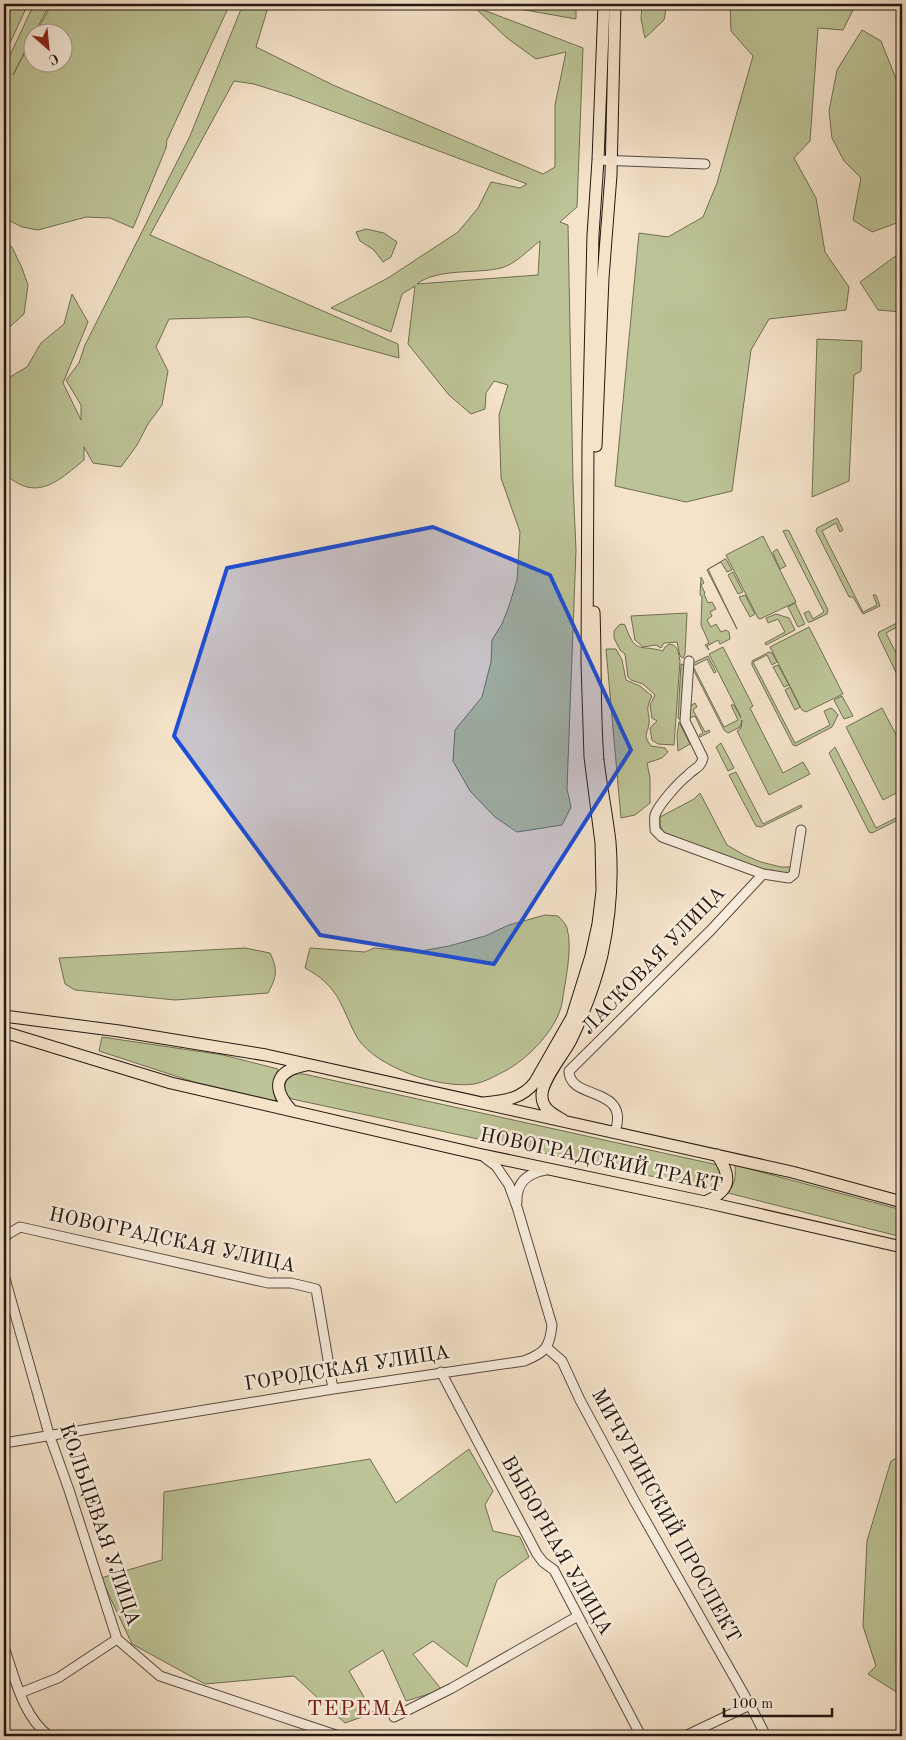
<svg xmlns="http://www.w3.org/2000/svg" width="906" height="1740" viewBox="0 0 906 1740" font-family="'Old Standard TT',serif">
	<rect width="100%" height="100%" fill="#f4e2c9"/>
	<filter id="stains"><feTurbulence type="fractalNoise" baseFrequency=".004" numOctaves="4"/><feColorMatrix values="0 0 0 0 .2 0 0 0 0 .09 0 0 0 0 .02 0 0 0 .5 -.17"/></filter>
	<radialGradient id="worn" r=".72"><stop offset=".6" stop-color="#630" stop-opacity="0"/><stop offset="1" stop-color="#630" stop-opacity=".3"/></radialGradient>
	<!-- green -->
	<path fill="#bcc396" stroke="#706e54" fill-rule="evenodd" d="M4,4H28L4,56Z
		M34,4H50L35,32H32V37L13,75L32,39V62H62V32H36L52,4H230L167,140L166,148L133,228L110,218L86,217L38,230L22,227L4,218V68Z
		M243,4H269L256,47L333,85L543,174L555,167V105L566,52L536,59L507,38L473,6L583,48L577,207L560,222L568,225L573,483L576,550L567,789L571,807L562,825L517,832L495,817L470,791L453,761L455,730L482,697L491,662L492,640L502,624L508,609L517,580L520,532L501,478L499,415L508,385L494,381L486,393L485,409L471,414L449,395L408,344L415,286L402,294L391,332L331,308L388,278L458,232L478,208L491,182L520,188L527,184L292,96L254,84L234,81L150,235L398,344L399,358L248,317L169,319L156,347L168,371L162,405L148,424L137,445L121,467L93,463L84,447V460C57,482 36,503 4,473V397L8,378L27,367L41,343L64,324L72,294L88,322L63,383L81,420V405L66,380L79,363L85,345L190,136ZM540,241L538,275L417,284C437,268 477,274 501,268C516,264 528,250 540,241Z
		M491,4H576V19Z
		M642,4H667L664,20L645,38L641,19Z
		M730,4H856L843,30L818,28L810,141L794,158L816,198L825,252L849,287L846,310L769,319L751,350L732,491L686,502L615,486L639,233L668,237L703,217L717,183L753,56L731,31Z
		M862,30L881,41L902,94V221L872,232L853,220L861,178L844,161L832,138L829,111L837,70Z
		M366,229L384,233L397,242L391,257L383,262L374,250L360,241L356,232Z
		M4,242L12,247L22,268L28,285L24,314L4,332Z
		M902,253V312L878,310L860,282L897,255Z
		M817,339L862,341L861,371L854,375L849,481L812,497Z
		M837,518L843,530L840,532L836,523L822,531L863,612L877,605L873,595H876L880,606L863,614L853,597H849L816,531L817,528Z
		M786,530L789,531L828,610L827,614L810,622H808L804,613L809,611L813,619L824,612L783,531Z
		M763,536L796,602L760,619L758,618L726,555Z
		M777,549L786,566L780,569L773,553V552Z
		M725,559H726L732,570L727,572L721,562L708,569L737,629L707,570Z
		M733,572L743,592L738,594L728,575Z
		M701,577L704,583L701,585L705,593L704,594L708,603L712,602L716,609L710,612L712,616L707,620L711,627L716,624L721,632L726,630L729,632L730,639L720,644L718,640L707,646L709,650L705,645L709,643L701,625L702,596L700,595Z
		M745,595L755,614L750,617L739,597Z
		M795,603L805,624L798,627L788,607Z
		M687,613L685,654L683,658L680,656L677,642L664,643L661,648L656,645L643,647L635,640L631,616Z
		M776,614L789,618L795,630L766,645L765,643L785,632L778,619L768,623L766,618Z
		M899,622L902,625V631L899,626L886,633L902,665V685L878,635L879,632Z
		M622,624L625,625C636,655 638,644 663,651L665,647L669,644C679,645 678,653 680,661L674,745L658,744L652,740L650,728L657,721L652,718L650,705L655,695L643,684L631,680L628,677L625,654L620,650L614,638V631L619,625Z
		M809,627L843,694L806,712L802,710L770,647Z
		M723,647L753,706L750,708L783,773L803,762L810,774L769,795L737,731L741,728L742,720L740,727L728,733L724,730L692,667L693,663L708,656L716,672L714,673L707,659L693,666L724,727L738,720L731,705H734L741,718L739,713L709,654Z
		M606,649H616L622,660L626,680L640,686L652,696C644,711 650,711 649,723C648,734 642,734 651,746L665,748L668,752L662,758L647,763L650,778V803L635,815L621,818Z
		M769,652L772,653L777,662L772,665L767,655L753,662L795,743L830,725L824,711L831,708L834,710L838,715L832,727L796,746L793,745L752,665V661Z
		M681,664L685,665L682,721L678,718Z
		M778,665L789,685L784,687L773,667Z
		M790,687L800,707L795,710L785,690Z
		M842,696L853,716L844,719L834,700Z
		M695,703L697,707L693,710L705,732L709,730L710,732L700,737L699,735L703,733L695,716L689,718L690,706Z
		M882,708L902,746V790L883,800L846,727Z
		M679,722L690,744L678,751L677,736Z
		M721,743L734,768L728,771L716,747Z
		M835,747L876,828L902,815V818L872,833L869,832L829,753Z
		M736,772L763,824L801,805L802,807L761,827L756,826L729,775Z
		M700,793L727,845L744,855L761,862L781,867H792L790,873L781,874L763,869L663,833L660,825V817L694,799Z
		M545,915L558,916C561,919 566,924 567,928C573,948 565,982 562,1003C557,1029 528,1059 505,1071C495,1076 485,1082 474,1084C440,1089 378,1068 358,1039C349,1024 343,1004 334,992C326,981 316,974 305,968L310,948L365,952L374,948L416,952L449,946L485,936L509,925Z
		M245,948L270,953C278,970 277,976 268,993L175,1000L75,990L65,984L59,958Z
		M102,1037L223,1055L278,1069C273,1082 272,1088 276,1101L194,1082L99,1051Z
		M295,1074H304L718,1165L724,1180L718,1187L711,1189L292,1099C284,1095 283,1088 287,1080Z
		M735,1165L902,1210V1237L728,1193C735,1183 736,1177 735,1165Z
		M469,1449L493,1491L485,1505L493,1531L520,1537L529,1557L497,1580L467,1667L433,1641L413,1654L442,1690L406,1701L383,1650L349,1671L373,1713L345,1723L294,1676L205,1684L132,1644L101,1578L162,1560L164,1492L370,1459L396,1503Z
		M902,1455V1712L901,1695L868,1674L876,1666L863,1626L867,1541L891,1461Z"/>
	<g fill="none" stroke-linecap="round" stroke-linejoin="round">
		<defs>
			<path id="minor" d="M598,160L705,164
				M689,661L685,721L703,758C700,769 694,768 688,775C679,782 659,804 655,815C654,819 655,826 655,830L662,837L763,874L789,878L794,874L801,830
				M615,1132C631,1085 569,1101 569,1071L711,930L763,874
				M517,1202C516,1182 528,1173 546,1170
				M4,1239L8,1234L20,1227L268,1283H291L316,1289L333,1389
				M4,1275L49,1434L69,1490L117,1639L160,1676L339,1736
				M547,1348L562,1361L580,1400L635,1502L750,1705L766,1736
				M441,1372L537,1554L543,1562L554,1570L641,1736
				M4,1443L333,1389L524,1361C545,1353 550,1347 552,1325L517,1207L509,1185L496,1166L484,1157
				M4,1647C15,1678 22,1715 49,1736
				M20,1693L58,1678L117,1639
				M394,1717L452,1688L578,1616
				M685,1736L750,1705"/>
			<path id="major" d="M596,446L603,278L611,175L615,4
				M4,1016L119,1031L266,1055L792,1172L902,1202
				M4,1032L171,1083L478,1154L705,1202L902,1247
				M484,1103C504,1101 522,1099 535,1082L572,1017L591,956L598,924L602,891L601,843L590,757L587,663L588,443L593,235L598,160L604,4
				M292,1111C271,1088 274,1071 306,1065
				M563,1120C553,1114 542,1109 542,1096C541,1081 564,1054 571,1040C584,1013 595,984 602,955C610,918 613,880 610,842C607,815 601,787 598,760C594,711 596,661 594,612
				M705,1202C730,1191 733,1178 717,1155"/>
		</defs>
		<!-- minor casing -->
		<use href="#minor" stroke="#584a3f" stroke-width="11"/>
		<!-- major casing -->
		<use href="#major" stroke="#241811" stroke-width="13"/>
		<!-- minor -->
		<use href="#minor" stroke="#f8ecdc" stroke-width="9"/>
		<!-- major -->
		<use href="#major" stroke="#f4e2c9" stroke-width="11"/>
	</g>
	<!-- marked area -->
	<path fill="#1d4ed8" fill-opacity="0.2" stroke="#1d4ed8" stroke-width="4" stroke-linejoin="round" d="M433,527L550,575L631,750L494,964L320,935L174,736L227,568Z"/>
	<g text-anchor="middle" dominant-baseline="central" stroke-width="5" stroke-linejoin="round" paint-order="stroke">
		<!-- street labels -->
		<g font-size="20" fill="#241811" stroke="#f8ecdc">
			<text transform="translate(654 961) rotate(-46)">ЛАСКОВАЯ УЛИЦА</text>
			<text transform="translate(601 1161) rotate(12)">НОВОГРАДСКИЙ ТРАКТ</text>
			<text transform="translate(172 1241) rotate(12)">НОВОГРАДСКАЯ УЛИЦА</text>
			<text transform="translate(347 1369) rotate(-9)">ГОРОДСКАЯ УЛИЦА</text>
			<text transform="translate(665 1516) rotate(61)">МИЧУРИНСКИЙ ПРОСПЕКТ</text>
			<text transform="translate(99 1525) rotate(71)">КОЛЬЦЕВАЯ УЛИЦА</text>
			<text transform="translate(556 1546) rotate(60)">ВЫБОРНАЯ УЛИЦА</text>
		</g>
		<!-- quarter labels -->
		<g font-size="22" letter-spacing="1" fill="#7a1f14" stroke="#f8ecdc">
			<text x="358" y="1709">ТЕРЕМА</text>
		</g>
	</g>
	<!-- margin -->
	<rect width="906" height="1740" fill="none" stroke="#f4e2c9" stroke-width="20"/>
	<rect x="5" y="5" width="896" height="1730" fill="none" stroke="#241811" stroke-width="2.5"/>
	<rect x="10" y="10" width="886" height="1720" fill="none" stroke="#241811"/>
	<!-- north arrow -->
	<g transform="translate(48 48) rotate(153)"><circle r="24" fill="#f8ecdc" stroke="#a3978b"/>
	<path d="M0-4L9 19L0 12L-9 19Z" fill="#8f2418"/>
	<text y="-8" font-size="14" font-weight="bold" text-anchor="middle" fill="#241811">С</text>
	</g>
	<!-- scale -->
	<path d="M724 1708v8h108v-8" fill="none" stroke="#241811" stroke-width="2.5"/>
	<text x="731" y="1708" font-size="15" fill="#241811" stroke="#f8ecdc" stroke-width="4" paint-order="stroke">100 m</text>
	<rect width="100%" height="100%" filter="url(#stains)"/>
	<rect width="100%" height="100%" fill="url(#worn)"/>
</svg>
